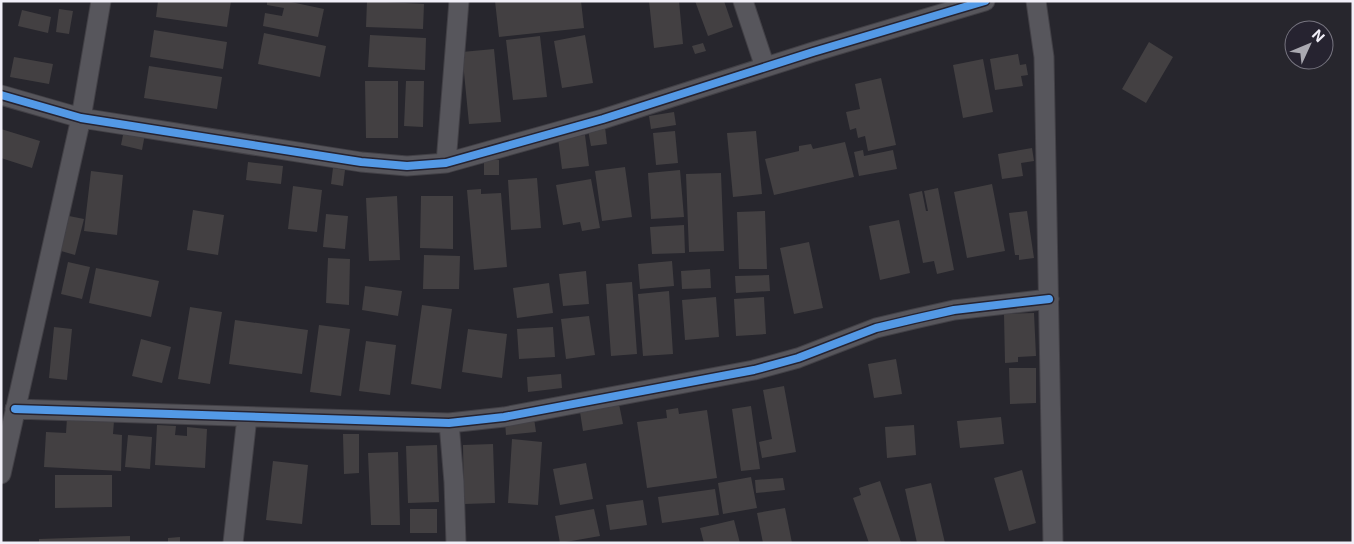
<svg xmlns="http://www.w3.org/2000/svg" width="1354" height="544" viewBox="0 0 1354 544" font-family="Inter,sans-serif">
	<rect width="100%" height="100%" fill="#27262d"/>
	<!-- building -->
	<path fill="#434042" d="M158,1H231L227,27L156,17Z
		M267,1H286L324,9L318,37L263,26L265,13L282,16L284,8L267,5Z
		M367,1L424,4L423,29L366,27Z
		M495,1H581L584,28L499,37Z
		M649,1H679L683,44L654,48Z
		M695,1H724L733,27L708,36Z
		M59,9L73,11L69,34L56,32Z
		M22,10L51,17L48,33L18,26Z
		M154,30L227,42L223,69L150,57Z
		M264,33L326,46L320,77L258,64Z
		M370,35L426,38L425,70L368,67Z
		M585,35L593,83L562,88L554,41Z
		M540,36L547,97L513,100L506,40Z
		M1149,42L1173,57L1146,103L1122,89Z
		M703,43L706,51L695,54L692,46Z
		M494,49L501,122L469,124L462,52Z
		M1018,54L1020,65L1026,64L1028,75L1021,76L1023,86L995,90L990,59Z
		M14,57L53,64L49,84L10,77Z
		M983,59L993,112L963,118L953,65Z
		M149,66L222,77L217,109L144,98Z
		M881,78L896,145L868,151L865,136L858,138L856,128L850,130L846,112L860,109L855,84Z
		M365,81H398V138H366Z
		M406,81H424L423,127L404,126Z
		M674,112L676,125L651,129L649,116Z
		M605,127L607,144L591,146L588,130Z
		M1,129L40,141L32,168L1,158Z
		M124,130L145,134L142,150L121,145Z
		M675,131L678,163L656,165L653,133Z
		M756,131L762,194L733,197L727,133Z
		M585,135L589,166L562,169L558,138Z
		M845,142L854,177L774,195L765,159L799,151V146L811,144L813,149Z
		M1032,148L1034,161L1021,163L1023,176L1002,179L998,154Z
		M863,150L864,156L893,150L897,169L859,176L854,152Z
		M484,159L499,160V175H484Z
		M248,162L283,166L281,184L246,180Z
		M625,167L632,217L602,221L595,171Z
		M333,168L345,170L343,186L331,184Z
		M680,170L684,217L651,219L648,173Z
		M91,171L123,175L117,235L84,231Z
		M721,173L724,251L689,252L686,174Z
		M537,178L541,228L511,230L508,180Z
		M591,179L600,228L582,231L580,222L563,225L556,185Z
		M992,184L1005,251L967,258L954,192Z
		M293,186L322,190L317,232L288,229Z
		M938,188L954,270L937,274L934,261L923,263L909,194L922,191L926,211H928L924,191Z
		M481,189V194L501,193L507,267L474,270L467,190Z
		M397,196L400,260L369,261L366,198Z
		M421,196H453V249L420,248Z
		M193,210L224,215L218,255L187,250Z
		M765,211L767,269H739L737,212Z
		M1027,211L1034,258L1019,260V255H1015L1009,213Z
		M326,214L348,216L345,249L323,247Z
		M69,216L84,219L75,255L61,251Z
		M899,220L910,273L880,280L869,226Z
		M684,225L685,253L652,254L650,227Z
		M809,242L823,308L794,314L780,248Z
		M424,255L460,256L459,289H423Z
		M328,258L350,259L349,305L326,303Z
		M672,261L674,286L640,289L638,264Z
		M68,262L90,267L82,299L61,294Z
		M96,268L159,281L151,317L89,303Z
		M710,269L711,288L682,289L681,271Z
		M586,271L589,304L563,306L559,274Z
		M769,275L770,291L736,293L735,276Z
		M632,282L637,354L611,356L606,284Z
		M549,283L553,313L517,318L513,288Z
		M365,286L402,291L398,316L362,310Z
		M669,291L673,354L643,356L638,294Z
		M716,297L719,337L685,340L682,300Z
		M764,297L766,334L736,336L734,299Z
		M422,305L452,309L441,389L411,384Z
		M190,307L222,312L210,384L178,379Z
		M1034,313L1036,356L1018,357V362L1005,363L1004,314Z
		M589,316L595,355L566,359L561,319Z
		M235,320L308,330L302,374L229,364Z
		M319,325L350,329L341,396L310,392Z
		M54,327L72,329L67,380L49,378Z
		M553,327L555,357L519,359L517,329Z
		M468,329L507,334L502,378L462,372Z
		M141,339L171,347L162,383L132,376Z
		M366,341L396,345L390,395L359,391Z
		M896,359L902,394L874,398L868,364Z
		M1009,368H1036V403L1010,404Z
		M561,374L562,388L528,392L527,377Z
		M784,386L796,452L762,458L759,442L772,439L763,390Z
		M619,404L623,424L583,431L580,412Z
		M751,406L760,469L741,471L732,409Z
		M678,408L679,414L707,410L717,478L647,488L637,422L667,418L666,410Z
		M1001,417L1004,444L960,448L957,421Z
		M67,418L114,421L113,434L122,435L121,471L44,467L46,432L66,433Z
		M534,418L536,432L506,435L505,422Z
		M157,425L176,426L175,435L187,436V427L207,429L205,468L155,465Z
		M914,425L916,455L887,458L885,427Z
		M343,434H359V473L344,474Z
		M128,435L152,437L150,469L125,467Z
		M512,439L542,442L538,505L508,503Z
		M493,444L495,503L464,504L463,445Z
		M437,445L439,502L408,503L406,446Z
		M398,452L400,525H371L368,453Z
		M273,461L308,465L302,524L266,520Z
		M586,463L593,499L560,505L553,469Z
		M1022,470L1036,523L1009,531L994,478Z
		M55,475H112V507L55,508Z
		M751,477L757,508L723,514L718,483Z
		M783,478L785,490L756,493L755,480Z
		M880,481L901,542L900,543H869L853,498L861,495L859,488Z
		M931,483L945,543H917L905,489Z
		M715,489L719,515L662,523L658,497Z
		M643,500L647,525L610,530L606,505Z
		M785,508L792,543H763L757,513Z
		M410,509H437V533H410Z
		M594,509L600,536L560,543L555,516Z
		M734,520L740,543H704L700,528Z
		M130,536V543H39V539Z
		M180,537V543H168V538Z"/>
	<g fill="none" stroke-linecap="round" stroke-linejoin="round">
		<defs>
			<path id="minor" d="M743,1L765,67
				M1036,1L1044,57L1053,543
				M1,95L81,118L361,162L407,166L446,163L603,119L813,52L985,1
				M446,163L459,1
				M15,409L449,423L504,417L754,370L798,358L876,328L914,319L954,310L1049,299
				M449,423L454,482L456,543
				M1,474L81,118L101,1
				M233,543L247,417"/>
		</defs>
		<!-- minor casing -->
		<use href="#minor" stroke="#424046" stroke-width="21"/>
		<!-- minor -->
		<use href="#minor" stroke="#57565c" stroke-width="19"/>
		<defs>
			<path id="cycleway" d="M1,95L81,118L361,162L407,166L446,163L603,119L813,52L985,1
				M15,409L449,423L504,417L754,370L798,358L876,328L914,319L954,310L1049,299"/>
		</defs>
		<!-- cycleway casing -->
		<use href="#cycleway" stroke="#262330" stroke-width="11"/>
		<!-- cycleway -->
		<use href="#cycleway" stroke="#5399e6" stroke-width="8"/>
	</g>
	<!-- border -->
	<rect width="1354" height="544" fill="none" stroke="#f1eff8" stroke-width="5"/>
	<!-- north arrow -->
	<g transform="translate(1309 45) rotate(46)"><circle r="24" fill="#262330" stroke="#777580"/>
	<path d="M0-4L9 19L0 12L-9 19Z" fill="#aaa9b1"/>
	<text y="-8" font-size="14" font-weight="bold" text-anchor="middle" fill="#f1eff8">N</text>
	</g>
</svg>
